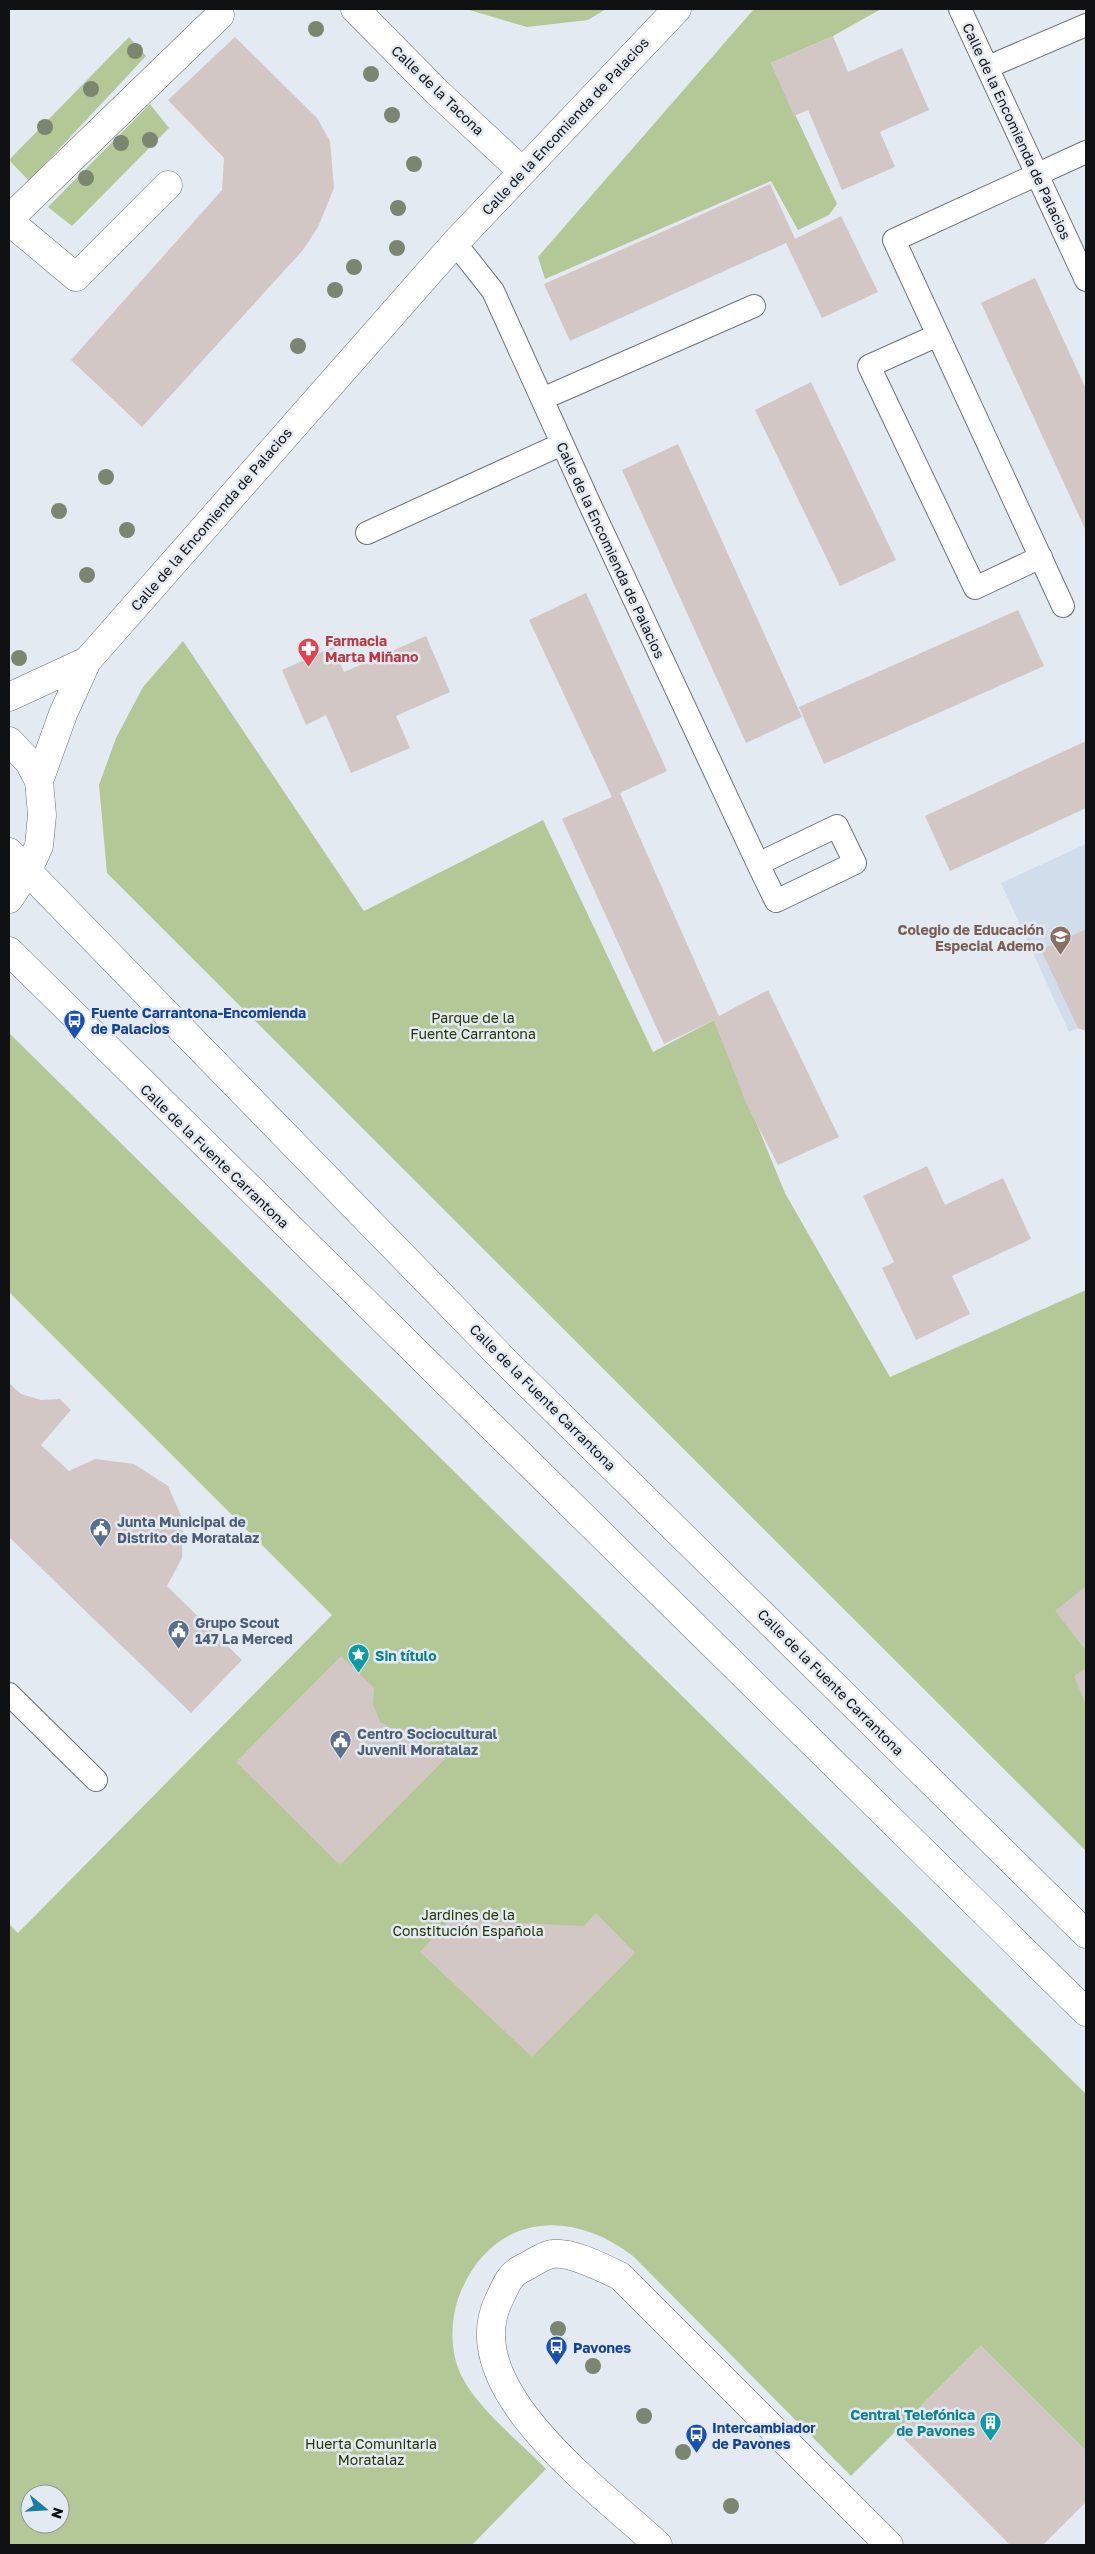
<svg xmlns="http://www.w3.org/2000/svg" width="1095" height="2554" viewBox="0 0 1095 2554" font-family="'Golos Text',sans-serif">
	<rect width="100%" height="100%" fill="#e4eaf2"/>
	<!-- built -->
	<path fill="#d2ddeb" d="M1086,844V1031L1078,1028L1069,1032L1001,883Z"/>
	<!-- green -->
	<path fill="#b4c797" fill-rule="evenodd" d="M466,9H606L588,20L527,27Z
		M754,9H881L833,36L771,63L837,204L829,215L798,230L771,181L545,279L538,257Z
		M129,37L146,56L29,181L9,160Z
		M150,104L169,128L72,226L48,207Z
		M183,641L364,911L543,820L653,1052L714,1020L785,1193L890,1377L1086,1290V1851L107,873L99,785L116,738L143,687Z
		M9,1033L1086,2094V2451L981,2346L851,2476L633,2256C567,2205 488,2216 458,2299C450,2322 450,2354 462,2377C479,2410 520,2442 546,2469L472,2545H9V1924L18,1933L332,1615L9,1292ZM30,2494H60V2524H30Z"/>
	<!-- building -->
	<path fill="#d2c7c4" d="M833,36L848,72L902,48L929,110L880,132L895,167L842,190L808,110L794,116L771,63Z
		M235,37L317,118L330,141L334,188L318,227L303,250L142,427L71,360L222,190L224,158L168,100Z
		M770,184L795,239L841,216L878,292L822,318L786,243L570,341L544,284Z
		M1035,278L1086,389V531L981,303Z
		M811,382L896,560L840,586L755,410Z
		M678,444L802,717L746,743L622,470Z
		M586,593L667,771L620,793L719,1016L768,990L839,1137L778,1165L746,1103L714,1020L664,1044L562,819L612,797L529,620Z
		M1018,610L1044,666L824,764L799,707Z
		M426,636L450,692L396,716L410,748L351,773L326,715L306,725L282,670L333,647L344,672Z
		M1086,741V808L950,871L925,816Z
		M1086,929V1031L1078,1028L1041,950Z
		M927,1166L945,1205L1003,1178L1031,1239L952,1276L970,1314L916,1340L882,1268L894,1262L863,1196Z
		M9,1383L21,1394L41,1400L60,1399L71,1410L41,1445L69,1471L95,1459L134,1464L168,1486L183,1520L182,1558L167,1586L242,1660L191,1713L9,1537Z
		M1086,1586V1647L1084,1648L1055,1611Z
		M341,1656L374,1688L373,1704L380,1722L398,1732L413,1727L445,1759L340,1865L236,1762Z
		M1086,1668V1705L1074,1676Z
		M460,1909L477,1921L584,1926L596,1913L635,1953L532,2057L420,1952Z
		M981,2346L1086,2451V2502L1043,2545H1010L896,2431Z"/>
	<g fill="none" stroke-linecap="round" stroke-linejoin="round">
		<defs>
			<path id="service" d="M960,9L1086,280
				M988,67L1086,25
				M455,243L493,291L591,507L758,864L776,901L855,863L837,826L758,864
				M938,335L869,366L975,588L1041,557
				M542,399L754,306
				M367,533L562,444
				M1063,606L894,240L1086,152
				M9,1694L96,1780"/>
			<path id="minor" d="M355,9L437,92L522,171
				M9,219L220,15
				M9,221L76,277L168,185
				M658,2545C603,2493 457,2390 498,2302C505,2288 508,2276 521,2269C530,2265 542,2256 552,2254C571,2251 603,2268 620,2276L889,2545"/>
			<path id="tertiary" d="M9,697L87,661
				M9,741L29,762L39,781
				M9,899L28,870L39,846L42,815L39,781L63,714L87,661L455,243L677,9"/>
			<path id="primary" d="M9,852L503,1359L1086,1934
				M9,951L1086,2012"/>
		</defs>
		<!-- service casing -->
		<use href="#service" stroke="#6e737a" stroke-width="24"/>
		<!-- minor casing -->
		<use href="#minor" stroke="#6e737a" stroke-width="29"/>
		<!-- tertiary casing -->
		<use href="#tertiary" stroke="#6e737a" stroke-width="29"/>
		<!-- primary casing -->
		<use href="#primary" stroke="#6e737a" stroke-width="29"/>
		<!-- service -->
		<use href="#service" stroke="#fff" stroke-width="22"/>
		<!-- minor -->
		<use href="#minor" stroke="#fff" stroke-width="28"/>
		<!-- tertiary -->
		<use href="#tertiary" stroke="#fff" stroke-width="28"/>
		<!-- primary -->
		<use href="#primary" stroke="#fff" stroke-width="28"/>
	</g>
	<!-- trees -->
	<g fill="#7c856f">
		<circle cx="316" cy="29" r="8"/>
		<circle cx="135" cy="51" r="8"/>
		<circle cx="371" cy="74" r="8"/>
		<circle cx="91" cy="89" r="8"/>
		<circle cx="392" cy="115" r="8"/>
		<circle cx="45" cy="127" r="8"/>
		<circle cx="150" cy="140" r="8"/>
		<circle cx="121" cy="143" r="8"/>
		<circle cx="414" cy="164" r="8"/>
		<circle cx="86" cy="178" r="8"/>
		<circle cx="398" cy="208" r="8"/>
		<circle cx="397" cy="248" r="8"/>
		<circle cx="354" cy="267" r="8"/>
		<circle cx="335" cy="290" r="8"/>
		<circle cx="298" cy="346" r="8"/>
		<circle cx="106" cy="477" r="8"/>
		<circle cx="59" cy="511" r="8"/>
		<circle cx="127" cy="530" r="8"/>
		<circle cx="87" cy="575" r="8"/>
		<circle cx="19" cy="658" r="8"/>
		<circle cx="558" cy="2329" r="8"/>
		<circle cx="593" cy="2366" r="8"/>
		<circle cx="644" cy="2416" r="8"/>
		<circle cx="683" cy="2452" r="8"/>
		<circle cx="731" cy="2506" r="8"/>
	</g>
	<!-- icons -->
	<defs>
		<symbol id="pharmacy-pin" viewBox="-11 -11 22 30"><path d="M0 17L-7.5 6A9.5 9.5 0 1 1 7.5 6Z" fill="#e0444e" stroke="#e4eaf2"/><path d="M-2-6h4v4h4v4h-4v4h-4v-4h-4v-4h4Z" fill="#fff"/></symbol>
		<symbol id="school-pin" viewBox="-11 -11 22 30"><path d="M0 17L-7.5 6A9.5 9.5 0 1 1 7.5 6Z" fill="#8d6e63" stroke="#e4eaf2"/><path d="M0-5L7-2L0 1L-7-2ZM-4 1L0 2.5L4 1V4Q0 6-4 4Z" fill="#fff"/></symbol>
		<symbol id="bus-pin" viewBox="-11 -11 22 30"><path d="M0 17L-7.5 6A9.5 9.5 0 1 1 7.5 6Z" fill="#1a4fb4" stroke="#e4eaf2"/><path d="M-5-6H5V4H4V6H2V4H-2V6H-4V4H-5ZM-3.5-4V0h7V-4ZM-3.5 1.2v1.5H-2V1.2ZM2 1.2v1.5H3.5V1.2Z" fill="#fff"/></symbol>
		<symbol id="civic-pin" viewBox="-11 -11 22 30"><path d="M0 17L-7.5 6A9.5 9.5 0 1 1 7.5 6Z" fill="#5c6f8a" stroke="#e4eaf2"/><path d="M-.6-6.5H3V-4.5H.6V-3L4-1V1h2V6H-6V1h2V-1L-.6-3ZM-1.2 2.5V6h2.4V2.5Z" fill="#fff"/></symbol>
		<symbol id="sight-pin" viewBox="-11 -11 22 30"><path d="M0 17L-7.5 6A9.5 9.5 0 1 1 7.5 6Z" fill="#0f9aa8" stroke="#e4eaf2"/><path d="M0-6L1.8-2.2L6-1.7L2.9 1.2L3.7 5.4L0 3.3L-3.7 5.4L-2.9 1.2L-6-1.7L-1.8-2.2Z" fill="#fff"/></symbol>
		<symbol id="building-pin" viewBox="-11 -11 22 30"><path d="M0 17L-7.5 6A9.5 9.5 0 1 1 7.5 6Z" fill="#0f9aa8" stroke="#e4eaf2"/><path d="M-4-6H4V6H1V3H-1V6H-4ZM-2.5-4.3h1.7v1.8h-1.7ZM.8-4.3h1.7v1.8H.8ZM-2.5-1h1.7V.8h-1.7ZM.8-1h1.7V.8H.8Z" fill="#fff"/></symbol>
	</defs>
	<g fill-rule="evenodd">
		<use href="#pharmacy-pin" x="296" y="636" width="25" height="34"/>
		<use href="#school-pin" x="1048" y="924" width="25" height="34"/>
		<use href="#bus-pin" x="62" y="1008" width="25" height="34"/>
		<use href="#civic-pin" x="88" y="1516" width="25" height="34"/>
		<use href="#civic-pin" x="166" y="1618" width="25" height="34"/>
		<use href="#sight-pin" x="346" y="1642" width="25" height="34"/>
		<use href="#civic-pin" x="328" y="1728" width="25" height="34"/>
		<use href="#bus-pin" x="544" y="2334" width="25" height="34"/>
		<use href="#building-pin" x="978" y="2410" width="25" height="34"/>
		<use href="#bus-pin" x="684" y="2422" width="25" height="34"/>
	</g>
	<g text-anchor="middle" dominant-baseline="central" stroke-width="5" stroke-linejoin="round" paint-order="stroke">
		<!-- street labels -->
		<g font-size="14" fill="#0f1113" stroke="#e4eaf2">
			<text transform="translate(438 90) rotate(44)">Calle de la Tacona</text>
			<text transform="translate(565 126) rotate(-47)">Calle de la Encomienda de Palacios</text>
			<text transform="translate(1017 131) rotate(65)">Calle de la Encomienda de Palacios</text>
			<text transform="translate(211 519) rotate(-49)">Calle de la Encomienda de Palacios</text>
			<text transform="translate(611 550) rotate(65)">Calle de la Encomienda de Palacios</text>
			<text transform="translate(215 1156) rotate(44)">Calle de la Fuente Carrantona</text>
			<text transform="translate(543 1397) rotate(45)">Calle de la Fuente Carrantona</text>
			<text transform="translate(831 1682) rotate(45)">Calle de la Fuente Carrantona</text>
		</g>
		<!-- health labels -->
		<g font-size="14" font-weight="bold" fill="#be3a42" stroke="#e4eaf2" text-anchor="start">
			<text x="325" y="640">Farmacia<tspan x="325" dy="16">Marta Miñano</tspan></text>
		</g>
		<!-- education labels -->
		<g font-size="14" font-weight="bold" fill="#785e54" stroke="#e4eaf2" text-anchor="end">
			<text x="1044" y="929">Colegio de Educación<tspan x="1044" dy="16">Especial Ademo</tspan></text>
		</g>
		<!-- transit labels -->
		<g font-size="14" font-weight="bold" fill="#164399" stroke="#e4eaf2" text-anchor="start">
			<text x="91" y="1012">Fuente Carrantona-Encomienda<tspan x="91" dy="16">de Palacios</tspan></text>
			<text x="573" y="2347">Pavones</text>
			<text x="712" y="2427">Intercambiador<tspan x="712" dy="16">de Pavones</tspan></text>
		</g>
		<!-- park labels -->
		<g font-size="14" fill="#263303" stroke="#e4eaf2">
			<text x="473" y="1017">Parque de la<tspan x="473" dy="16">Fuente Carrantona</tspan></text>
			<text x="468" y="1914">Jardines de la<tspan x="468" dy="16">Constitución Española</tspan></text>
			<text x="371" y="2443">Huerta Comunitaria<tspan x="371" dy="16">Moratalaz</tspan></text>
		</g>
		<!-- service labels -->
		<g font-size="14" font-weight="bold" fill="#4e5e75" stroke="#e4eaf2" text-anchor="start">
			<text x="117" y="1521">Junta Municipal de<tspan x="117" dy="16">Distrito de Moratalaz</tspan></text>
			<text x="195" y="1622">Grupo Scout<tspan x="195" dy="16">147 La Merced</tspan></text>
			<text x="357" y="1733">Centro Sociocultural<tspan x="357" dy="16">Juvenil Moratalaz</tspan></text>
		</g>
		<!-- culture labels -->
		<g font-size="14" font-weight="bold" fill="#0d838f" stroke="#e4eaf2" text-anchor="start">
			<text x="375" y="1655">Sin título</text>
			<text x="975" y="2414" text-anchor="end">Central Telefónica<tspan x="975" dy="16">de Pavones</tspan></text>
		</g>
	</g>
	<!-- border -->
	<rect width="1095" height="2554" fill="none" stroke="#0f1113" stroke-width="20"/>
	<!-- north arrow -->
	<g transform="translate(45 2509) rotate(108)"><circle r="24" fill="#e4eaf2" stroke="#8f9399"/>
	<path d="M0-4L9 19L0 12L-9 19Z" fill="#177ea8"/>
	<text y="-8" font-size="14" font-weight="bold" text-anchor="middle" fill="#0f1113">N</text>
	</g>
</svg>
